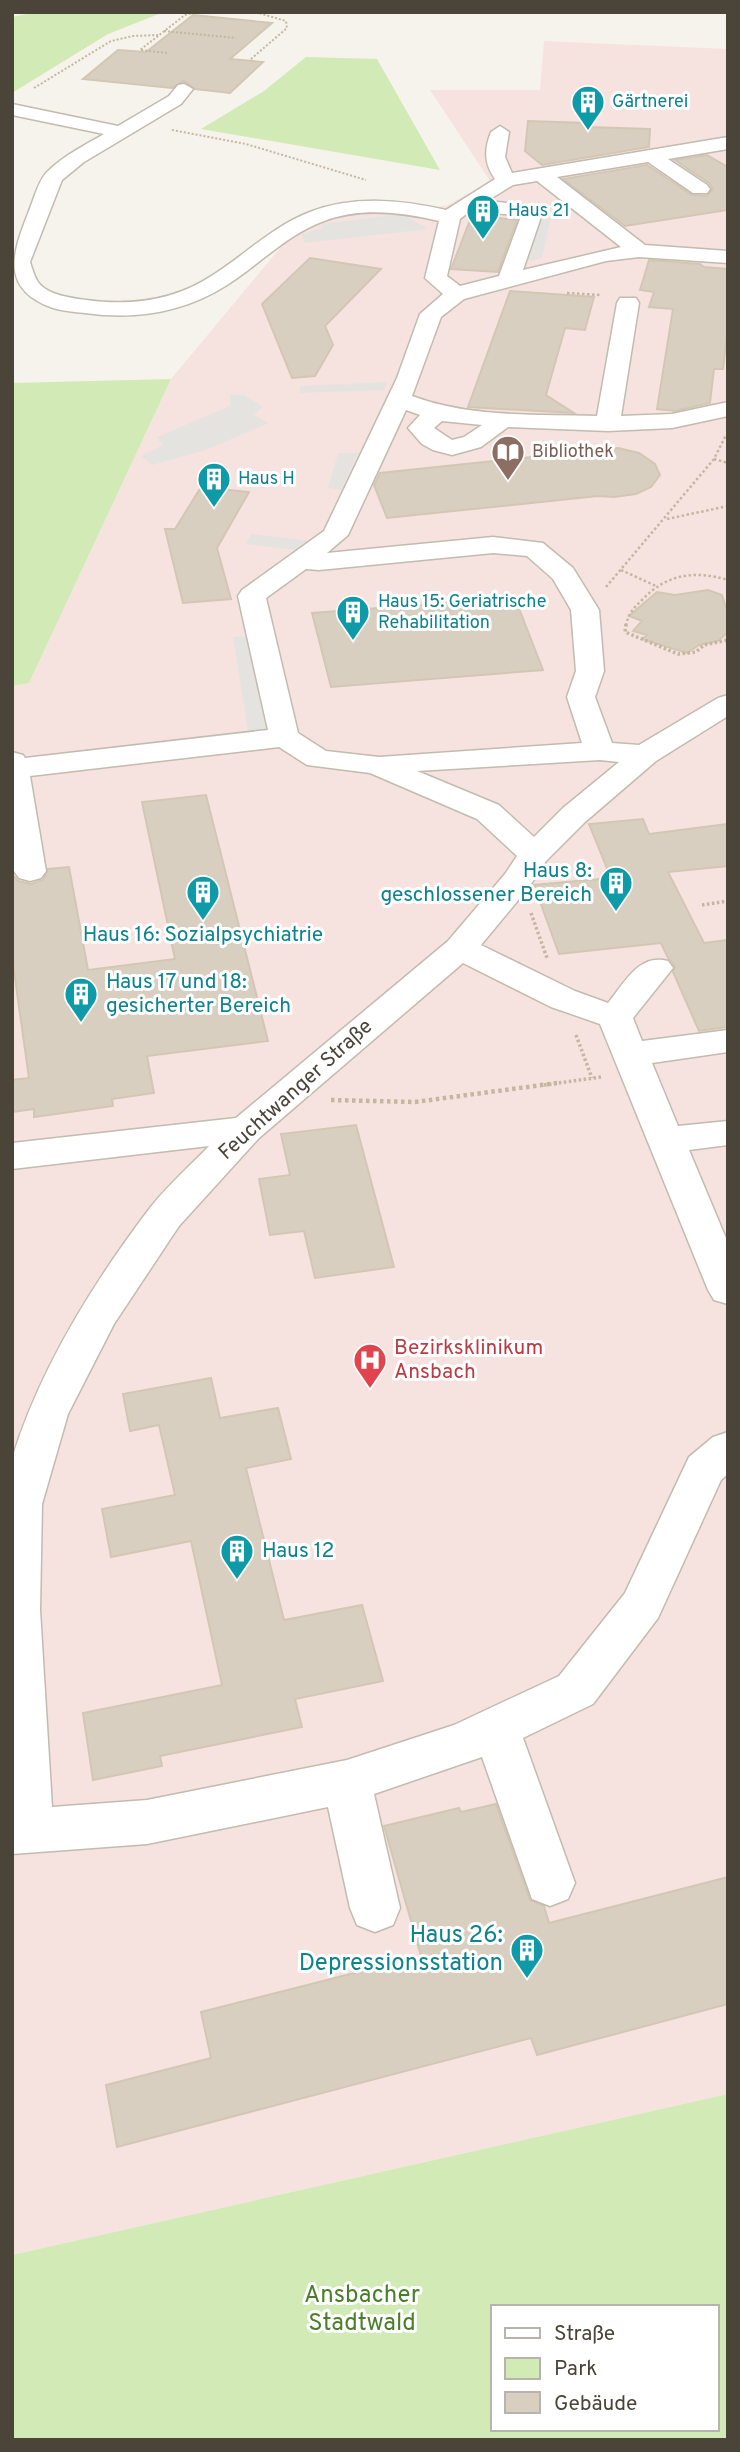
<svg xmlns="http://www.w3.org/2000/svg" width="740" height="2452" viewBox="0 0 740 2452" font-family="Overpass,sans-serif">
	<rect width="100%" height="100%" fill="#f6f3ec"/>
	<!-- medical -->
	<path fill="#f6e3e0" d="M544,41L728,49V2094L12,2255V686L29,683L171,379L290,236L311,225L349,215L387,211L407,213L448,205L490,181L430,90H540Z"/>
	<!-- green -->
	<path fill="#d2eab5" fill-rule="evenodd" d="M36,12H164L108,34L12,93V17Z
		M306,57L377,59L440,170L201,129L264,91Z
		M171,379L29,683L12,686V383Z
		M728,2094V2440H12V2255ZM493,2307H717V2429H493Z"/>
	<!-- parking -->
	<path fill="#e5e3e0" d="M402,214L428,229L304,243L302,234L322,228L321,224Z
		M551,218L542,258L525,262L535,220Z
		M387,382L384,390L299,393L301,386Z
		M230,395H244L263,407L254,415L269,423L206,450L152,465L141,456L163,445L157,437L230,406Z
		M338,453H358L341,490L328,488Z
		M251,534L309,541L303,551L245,544Z
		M255,636L272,730L248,732L233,637Z"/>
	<!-- building -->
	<path fill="#d8cfc1" stroke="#d3c7b4" stroke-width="2" d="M193,15L272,23L230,59L263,62L230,93L195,89L184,81L172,88L83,79L118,50L146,52Z
		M528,121L588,123V127L650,129L649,147L542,165L525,151Z
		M707,155L728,167V210L625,226L563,179L647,165L692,195L707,196L713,189L709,183L675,160Z
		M472,215L517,220L498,272L451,269Z
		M310,258L381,269L325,326L333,345L315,376L292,378L262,304Z
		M649,260L700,264L704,267L728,269V325L723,369H714L710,403L675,411L657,409L673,309L649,307L654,292L640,290Z
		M510,291L594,297L585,330L565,328L546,395L574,413L468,407Z
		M618,448L639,453L655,464L660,475L651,487L636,494L614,497L598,496L387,518L374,485L380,473Z
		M201,487L249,492L217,548L231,599L183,603L165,529H175Z
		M708,590L722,595L728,614V632L718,641L699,645L687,653L642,639L647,635L633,631L642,621L629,616L657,592L675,595Z
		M515,598L543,670L331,687L312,613Z
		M206,795L268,1041L147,1056L154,1093L112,1099L113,1106L34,1117V1109L12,1112V1080L29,1078L12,957V874L18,881L31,884L43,880L48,869L69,867L88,970L175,959L142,802Z
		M643,819L649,834L728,824V866L668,872L704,943L728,940V1027L699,1031L673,972L675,966L668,958L661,943L559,954L534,885L611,878L589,824Z
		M356,1125L394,1267L315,1278L304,1231L270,1235L259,1179L290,1175L281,1134Z
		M211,1378L220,1418L278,1408L291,1459L246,1468L284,1620L362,1605L383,1681L295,1699L302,1727L160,1756L162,1766L93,1780L83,1713L222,1685L191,1541L111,1557L102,1509L175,1495L159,1425L130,1431L123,1394Z
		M496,1804L530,1900L544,1906L549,1923L728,1877V2004L537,2055L531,2038L117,2147L106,2085L211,2058L201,2012L421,1956L384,1826L459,1808L461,1812Z"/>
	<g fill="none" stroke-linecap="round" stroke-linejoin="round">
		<defs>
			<path id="minor" d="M184,84L193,89L181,104L84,162L62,180L30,262C32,268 34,276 38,282C47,295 71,298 86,300C131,306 174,301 213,275C246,254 273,226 310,212C354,195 402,200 446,210L495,179C484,163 484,150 491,132L500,126L509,132L505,157L512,173L728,137V149L668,159L707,185L710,189L707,193H693L648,162L557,177L645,245L728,251V263L639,257L606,261L464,299L441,317L412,396C470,418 536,414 597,416L617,303L620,298H636L639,303L621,416L672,414L728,402V416L672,428L608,431L508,427L481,447L452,455L433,450L422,444L408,428L420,415L406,410L348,535L327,553L493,537L543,543L573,568L599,610L604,671L595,697L612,743L639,745L718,698L728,695V716L656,761L585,822L546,861L529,887L481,945L575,991L608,1003C625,982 639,953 668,961L673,968L633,1018L642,1041L728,1030V1052L652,1063L678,1126L728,1121V1145L689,1150L728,1243V1304L714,1300L708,1290L600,1024L551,1007L463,963L259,1138L179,1226L114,1324L68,1414L42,1504L40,1610L52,1807L147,1800L347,1760L454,1725L559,1676L625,1593L689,1457L713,1437L728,1432V1474L721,1480L658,1618L593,1704L523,1738L575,1883L568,1899L550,1906L532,1899L482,1757L374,1794L400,1908L393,1925L375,1932L357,1925L350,1908L328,1807L147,1844L12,1854V1459C40,1368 93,1283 150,1208C167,1186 190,1166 209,1146L12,1169V1143L236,1118L448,941L505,874L517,856L477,819L370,773L307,765L279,747L30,776L46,871L41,878L30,881L19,878L14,871L12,752L23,755L25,758L268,730L238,596L242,590L324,531L397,378L420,314L443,294L425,278L439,221C402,212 360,207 324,221C286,235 260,264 227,285C183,313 135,320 85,313C74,312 63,311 53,308C0,289 12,254 29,211C34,199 38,181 47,172C63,156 85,145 104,134L12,115V104L118,126L169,96L178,85ZM537,181L621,247L523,270L541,217L527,205L487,201L513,185ZM470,211L515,215L520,219L499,276L460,286L447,276L460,219ZM442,421L482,425L464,437L452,440L434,428ZM493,553L527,556L553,579L571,610L576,671L567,697L582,743L379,757L326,751L298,733L266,598L306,569L319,570ZM600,760L619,762L563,808L534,837L499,805L417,771Z"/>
		</defs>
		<!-- minor casing -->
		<use href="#minor" stroke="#c2bbae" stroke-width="3"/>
		<!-- path-far3 -->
		<path stroke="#c4b79f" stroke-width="2" stroke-dasharray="2 2" stroke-linecap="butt" d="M164,31L236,38
			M167,53L140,50L185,15L197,12
			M251,59L287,28L286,21L255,12
			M34,88L111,41L133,36L158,35
			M172,130L246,144L366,180"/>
		<!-- path-far2 -->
		<path stroke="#c4b79f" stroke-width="2.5" stroke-dasharray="2.5 2.5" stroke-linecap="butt" d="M567,293L600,295
			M714,459L728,463
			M667,519L728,506
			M621,570L656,586
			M606,587L714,459L726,435
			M626,626C628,613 634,608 643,599C667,574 695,570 728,580"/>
		<!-- path-far1 -->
		<path stroke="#c4b79f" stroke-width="3.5" stroke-dasharray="2.5 2.5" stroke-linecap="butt" d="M626,624L625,632L678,654L696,652L704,645L728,640
			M702,905L728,901
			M531,913L547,958
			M576,1035L592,1078
			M544,1085L601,1077"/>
		<!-- path -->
		<path stroke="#c4b79f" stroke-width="4.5" stroke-dasharray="3.5 3.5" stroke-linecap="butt" d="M331,1100L415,1102L557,1083"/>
		<!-- minor -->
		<use href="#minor" fill="#fff" fill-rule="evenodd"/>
	</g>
	<!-- icons -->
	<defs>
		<symbol id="building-pin" viewBox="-11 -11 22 30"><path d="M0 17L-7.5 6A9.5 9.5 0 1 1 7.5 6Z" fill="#0f9aa8" stroke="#fff"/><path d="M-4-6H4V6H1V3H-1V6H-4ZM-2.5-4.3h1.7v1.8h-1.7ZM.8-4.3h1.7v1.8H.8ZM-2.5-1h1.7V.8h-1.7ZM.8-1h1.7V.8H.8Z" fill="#fff"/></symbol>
		<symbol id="library-pin" viewBox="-11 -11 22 30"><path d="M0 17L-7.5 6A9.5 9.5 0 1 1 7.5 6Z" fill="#8d6e63" stroke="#fff"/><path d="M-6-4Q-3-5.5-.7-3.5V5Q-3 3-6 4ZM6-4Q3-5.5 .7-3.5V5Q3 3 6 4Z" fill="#fff"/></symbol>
		<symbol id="hospital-pin" viewBox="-11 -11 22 30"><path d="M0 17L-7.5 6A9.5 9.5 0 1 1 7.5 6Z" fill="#e0444e" stroke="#fff"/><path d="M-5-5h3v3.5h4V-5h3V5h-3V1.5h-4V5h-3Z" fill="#fff"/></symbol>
	</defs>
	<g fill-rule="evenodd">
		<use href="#building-pin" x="569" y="83" width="38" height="52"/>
		<use href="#building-pin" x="464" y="192" width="38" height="52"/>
		<use href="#library-pin" x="489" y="433" width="38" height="52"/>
		<use href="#building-pin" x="195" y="460" width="38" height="52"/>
		<use href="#building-pin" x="334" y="593" width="38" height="52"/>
		<use href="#building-pin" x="597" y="864" width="38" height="52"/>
		<use href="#building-pin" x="184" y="873" width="38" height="52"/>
		<use href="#building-pin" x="62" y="975" width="38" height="52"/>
		<use href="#hospital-pin" x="351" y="1341" width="38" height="52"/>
		<use href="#building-pin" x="218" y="1532" width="38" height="52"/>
		<use href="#building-pin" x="508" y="1931" width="38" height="52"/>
	</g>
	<g text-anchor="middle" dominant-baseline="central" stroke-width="6" stroke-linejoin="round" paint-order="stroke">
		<!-- far-culture labels -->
		<g font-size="18" fill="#0d838f" stroke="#fff" text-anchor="start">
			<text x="612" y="102">Gärtnerei</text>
			<text x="508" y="211">Haus 21</text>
			<text x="238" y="479">Haus H</text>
			<text x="378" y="602">Haus 15: Geriatrische<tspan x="378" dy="21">Rehabilitation</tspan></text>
		</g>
		<!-- far-education labels -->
		<g font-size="18" fill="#785e54" stroke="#fff" text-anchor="start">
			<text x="532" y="452">Bibliothek</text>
		</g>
		<!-- culture labels -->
		<g font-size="21" fill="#0d838f" stroke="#fff" text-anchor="start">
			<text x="592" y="871" text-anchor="end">Haus 8:<tspan x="592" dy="24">geschlossener Bereich</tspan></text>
			<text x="203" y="935" text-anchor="middle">Haus 16: Sozialpsychiatrie</text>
			<text x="106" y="982">Haus 17 und 18:<tspan x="106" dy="24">gesicherter Bereich</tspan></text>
			<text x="262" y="1551">Haus 12</text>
		</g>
		<!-- street labels -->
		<g font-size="21" fill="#4b4439" stroke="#fff">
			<text transform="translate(296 1090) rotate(-42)">Feuchtwanger Straße</text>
		</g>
		<!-- health labels -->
		<g font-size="21" fill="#be3a42" stroke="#fff" text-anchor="start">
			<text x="394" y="1348">Bezirksklinikum<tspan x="394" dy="24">Ansbach</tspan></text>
		</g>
		<!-- near-culture labels -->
		<g font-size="24" fill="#0d838f" stroke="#fff" text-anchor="end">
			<text x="503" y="1936">Haus 26:<tspan x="503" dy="28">Depressionsstation</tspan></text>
		</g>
		<!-- near-park labels -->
		<g font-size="24" fill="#4a7f2a" stroke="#fff">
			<text x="362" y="2296">Ansbacher<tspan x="362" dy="28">Stadtwald</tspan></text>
		</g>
	</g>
	<!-- border -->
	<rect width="740" height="2452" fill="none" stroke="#4b4439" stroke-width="28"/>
	<!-- legend -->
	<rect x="491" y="2305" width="228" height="126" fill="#ffffff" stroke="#b7b4b0" stroke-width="2"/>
	<rect x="505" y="2328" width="35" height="10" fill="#ffffff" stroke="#b7b4b0" stroke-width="2"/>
	<text x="554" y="2340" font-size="21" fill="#4b4439">Straße</text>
	<rect x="505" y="2358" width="35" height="21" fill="#d2eab5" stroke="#b7b4b0" stroke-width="2"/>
	<text x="554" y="2375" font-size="21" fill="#4b4439">Park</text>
	<rect x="505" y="2392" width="35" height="21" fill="#d8cfc1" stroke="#b7b4b0" stroke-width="2"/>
	<text x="554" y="2410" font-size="21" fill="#4b4439">Gebäude</text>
</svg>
